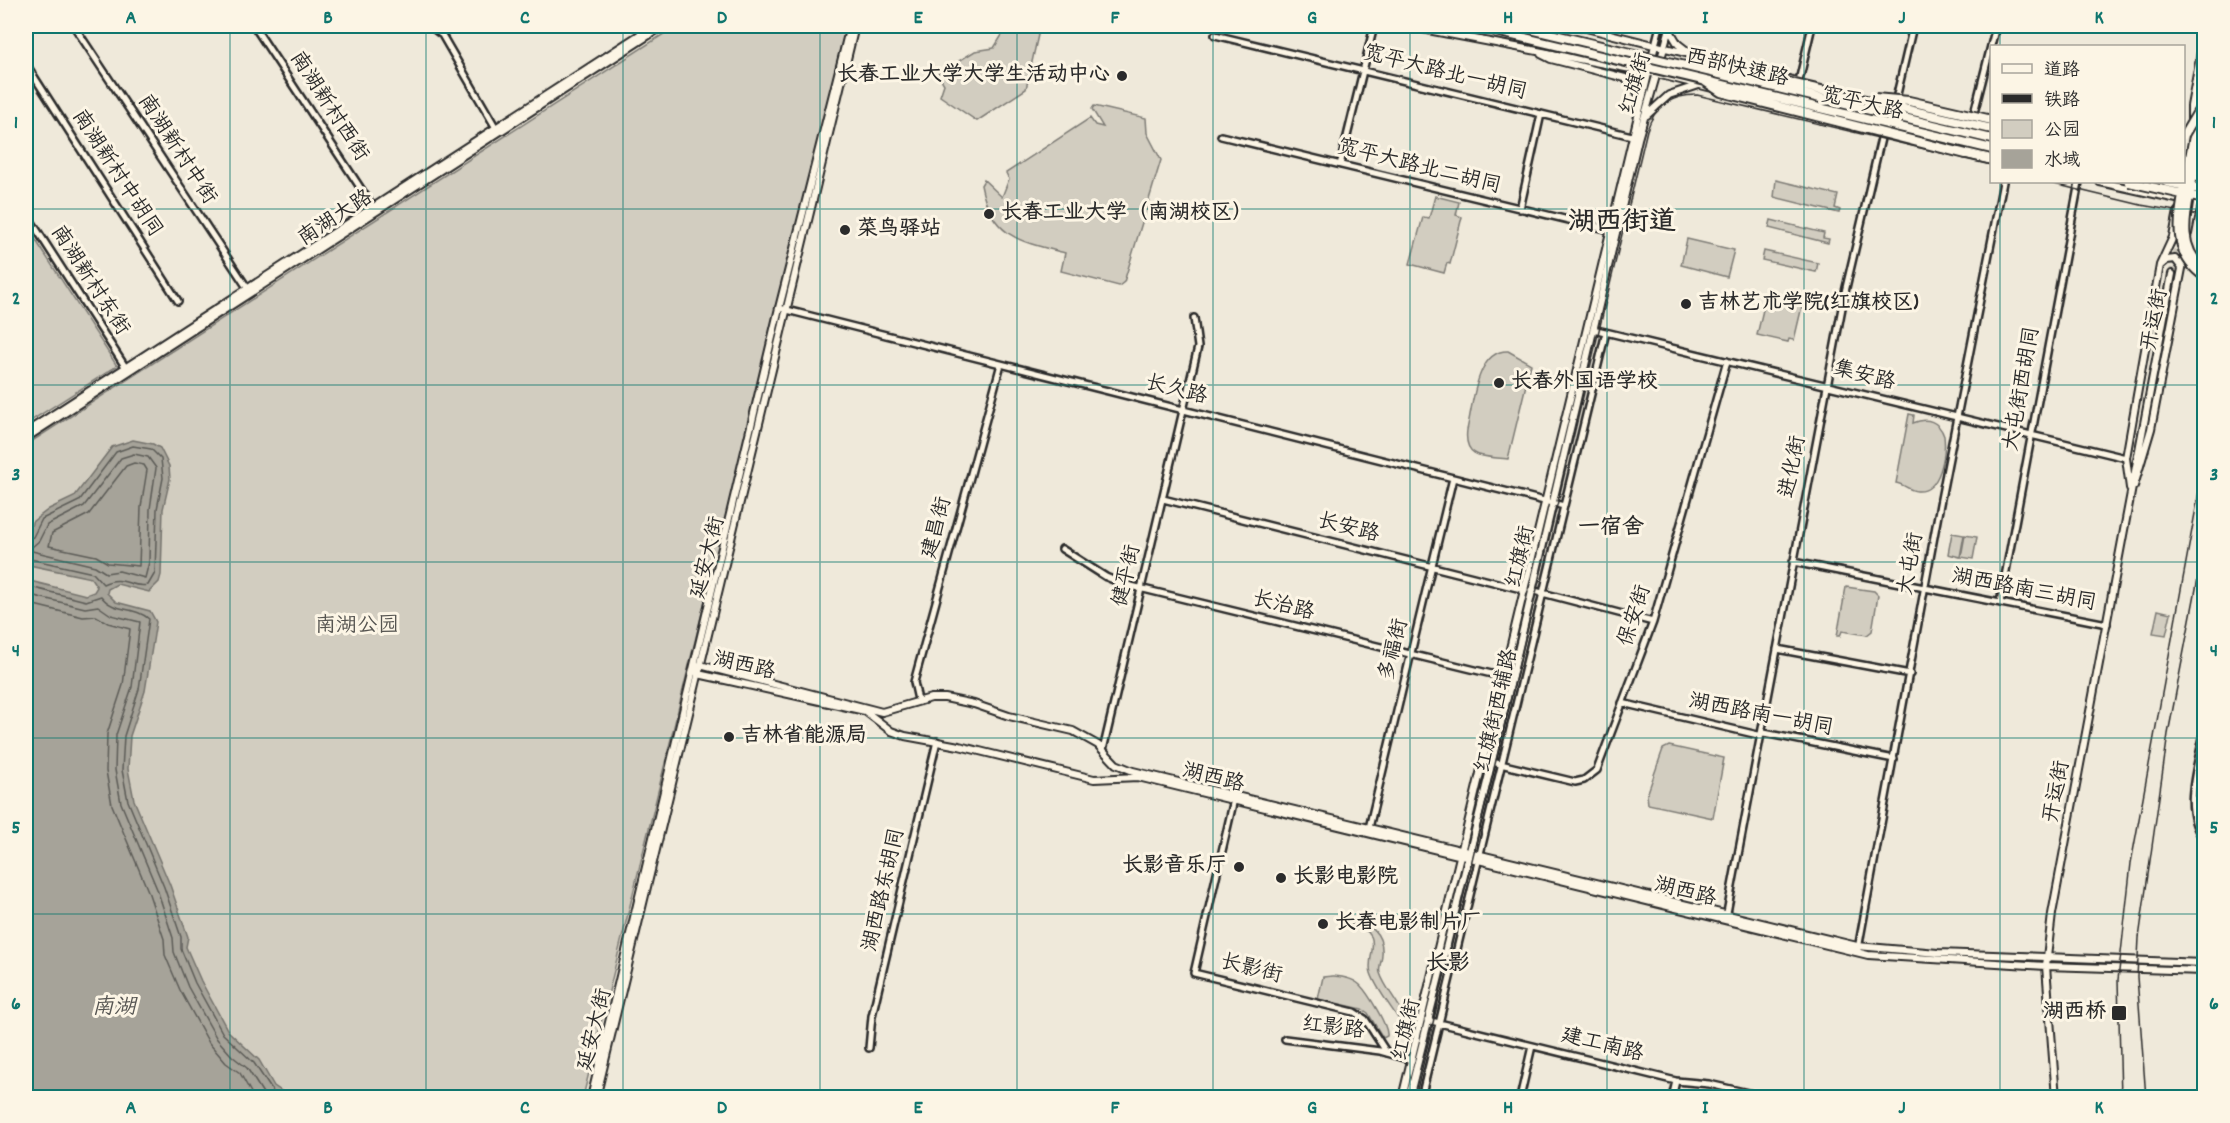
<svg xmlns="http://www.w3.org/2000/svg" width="2230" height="1123" viewBox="0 0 2230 1123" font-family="Dekko,'LXGW WenKai TC',sans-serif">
	<rect width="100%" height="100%" fill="#efe9da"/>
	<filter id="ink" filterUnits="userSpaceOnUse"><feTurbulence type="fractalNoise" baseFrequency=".0167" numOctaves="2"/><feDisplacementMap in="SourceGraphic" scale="12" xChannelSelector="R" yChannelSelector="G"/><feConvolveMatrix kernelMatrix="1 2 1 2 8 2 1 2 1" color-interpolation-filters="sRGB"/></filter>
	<g filter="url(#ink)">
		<!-- green -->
		<path fill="#d2cdc0" stroke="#7e7c76" stroke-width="1.5" d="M676,26H846L583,1097H26V445Z
			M1018,26H1040L1026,89L977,121L940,96L944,84L938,74L975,51L994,48L1002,35Z
			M1094,106L1146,118L1147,133L1161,160L1124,282L1119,286L1061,271L1065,253C1021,242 991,237 981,185L984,180L1002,197L1009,179L1006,173L1090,118L1095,125L1103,127L1092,109Z
			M1776,180L1838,195L1835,208L1840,210L1839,213L1774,197Z
			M1435,196L1459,202L1456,215L1462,217L1450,264L1447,263L1444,273L1410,264L1423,217L1429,218Z
			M1771,220L1824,233L1823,238L1829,239L1828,243L1769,228Z
			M26,225L117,366L26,424Z
			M1687,239L1734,250L1727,277L1681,265Z
			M1764,251L1818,263L1816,272L1762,260Z
			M1767,293L1803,302L1794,340L1789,339L1788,342L1757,335Z
			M1508,351L1531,364L1508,459C1488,456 1463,461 1467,430C1473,405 1476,350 1508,351Z
			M1909,414L1914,415L1913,423C1927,417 1939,421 1944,436C1946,453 1941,493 1917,491C1908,490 1904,484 1896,483Z
			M1952,533L1964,535L1960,557L1948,554Z
			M1965,535L1977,537L1973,559L1961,557Z
			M1846,587L1874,591L1878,595L1872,631L1867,635L1842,631L1840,636H1837Z
			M2158,610L2171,613L2166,635L2153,633Z
			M1669,746L1724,758L1713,818L1648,804L1647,795L1663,749Z
			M1349,917C1368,922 1384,933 1382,955C1382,961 1378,967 1380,973C1385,988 1397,1000 1403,1014L1401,1018H1398C1389,1004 1376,988 1371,973C1365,956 1388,933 1351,924Z
			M1333,976C1342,977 1353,978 1360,985C1368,993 1389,1027 1387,1036L1383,1038L1368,1013L1362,1009L1318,999L1323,977Z"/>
		<!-- water -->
		<path fill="#a6a399" stroke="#75736d" stroke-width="1.5" d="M133,440L153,444L160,448L169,466L170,479L163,509L161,575L159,582L149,592L117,584L108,589L107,593L116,602L150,611L156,622L145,691L130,736L128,769L134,800L170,885L188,937L186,947L201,981L228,1031L259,1060L274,1086L290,1097H26V580L86,595L94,592L97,587L91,578L29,565L26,561L32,522L49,509L74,497L112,447Z"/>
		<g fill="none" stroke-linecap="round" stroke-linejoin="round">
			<!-- shore -->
			<path stroke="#5c5b57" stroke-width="1.5" d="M134,454L148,457L156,468L150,509L149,562L145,578L119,571L106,573L95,566L32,551V547L39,541L47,525L84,506L121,458Z
				M134,463L144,465L147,470L141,507L139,566L108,563L96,556L49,546L52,533L89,514L126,466Z
				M26,540L33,537L42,519L79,501L116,452L133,446L151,449L161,459L163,478L157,509L155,573L148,585C130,589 124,574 103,584L93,573L26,558
				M26,586L86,601L101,596C113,613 135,606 149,619L139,689L124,736L122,770L128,801L164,887L181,937V949L195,983L223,1034L254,1063L277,1098
				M26,594L85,608L98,606L111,615L140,622L132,687L116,735L115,770L121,803L157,889L173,938L174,952L188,987L217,1039L232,1056L247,1068L266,1098
				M26,603L83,617L96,616L108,623L130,629L123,685L107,734L106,771L112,805L148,891L164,939L165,955L180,990L209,1043L226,1063L240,1073L254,1098"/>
			<!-- major-tunnel -->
			<path stroke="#c8c3b7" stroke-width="6" stroke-dasharray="6 3" stroke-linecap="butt" d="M2196,146L2204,105
				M2172,274L2178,236"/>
			<defs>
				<path id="minor" d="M74,26L250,292
					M254,26L373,207
					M430,26L442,35L496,128
					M1215,35L1632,136
					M1655,45L1660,26
					M1664,48L1670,26
					M26,64L178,301
					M1799,81L1812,26
					M1895,103L1913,26
					M1973,117L1996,26
					M1221,136L1610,230
					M1340,165L1374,26
					M1520,209L1541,114
					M26,213L126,368
					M779,308L1564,506
					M1593,329L2126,458
					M1163,499L1525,590
					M1062,549L1106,577L1123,584L1504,677
					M1793,562L2107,624
					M1531,590L1653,622
					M2000,603L2079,182
					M1777,649L1910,674
					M918,700L914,682L1001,364
					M1622,703L1758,735L1764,733L1894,759
					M2204,732C2198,767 2181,809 2204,840
					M1103,750L1198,347L1194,318
					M1492,762L1575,782L1584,780L1597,770L1653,622L1727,361
					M1234,799L1194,973L1354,1012L1365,1019L1387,1053
					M1369,828L1453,478
					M1726,918L1845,292L1883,130
					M1858,949L1940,504L2003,182
					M1427,1020L1676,1081L1709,1084L1770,1098
					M1285,1039L1380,1051L1412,1060
					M869,1048L872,1016L937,741
					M1421,1098L1606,332
					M1520,1098L1532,1046
					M1672,1098L1676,1081"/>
				<path id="major" d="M1407,26L1657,74L1712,88
					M1578,26L1797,81
					M1669,29L1678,44L1691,54
					M1541,54L1551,59L1625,78L1634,86L1640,97
					M1775,102L1992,153
					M2204,105V103
					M1647,115L1669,95L1699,85
					M2191,121V106L2204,36
					M2100,182L2204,205
					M2188,234L2204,150
					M2161,265L2167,260L2175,259L2182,268
					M26,432L653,26
					M26,438L663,26
					M2134,486L2151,429L2185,253
					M2130,488L2126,458L2134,412L2160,265L2173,237L2178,211
					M2204,963L1938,953L1857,946L1133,771L1116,764L1098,745L1073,731L1009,716L974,704L945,698H931L882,712L700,665L694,667L698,674L865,711L891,731L905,736L959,746L1094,779L1138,777L1868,955L2046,966L2204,971
					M591,1098L779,308L850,26
					M596,1098L855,26
					M1402,1098L1655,45
					M1409,1098L1492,762L1638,139L1664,48
					M2056,1098L2046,966L2052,914L2172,274"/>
				<path id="highway" d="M1450,26H1475
					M1966,154L1992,160
					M2186,179L2204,82
					M2192,180L2198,143"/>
			</defs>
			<!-- minor casing -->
			<use href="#minor" stroke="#2b2b2b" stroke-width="10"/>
			<!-- major casing -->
			<use href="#major" stroke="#2b2b2b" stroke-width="10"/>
			<!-- highway casing -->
			<use href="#highway" stroke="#2b2b2b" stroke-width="12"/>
			<!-- minor -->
			<use href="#minor" stroke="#fcf5e5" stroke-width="5"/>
			<!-- major -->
			<use href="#major" stroke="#fcf5e5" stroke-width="6"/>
			<!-- highway -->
			<use href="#highway" stroke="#fcf5e5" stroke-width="8"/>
			<!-- tram -->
			<path stroke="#2b2b2b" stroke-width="1.5" d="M2046,182L2141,205L2204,216
				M1415,1098L1647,130C1655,106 1671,95 1697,95L1992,165
				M2121,1098L2118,980L2131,863L2204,464"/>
			<!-- rail -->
			<path stroke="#2b2b2b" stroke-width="1.5" d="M2146,1098L2137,977L2139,938L2168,734L2204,547"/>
			<defs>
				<path id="highway-bridge" d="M1475,26L1992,149
					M1517,26L1992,139
					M1698,65H1712L1992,129
					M1706,82L1721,92L1966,154
					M1875,98L1909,101L1992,120
					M2184,135L2199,110
					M2186,179C2180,214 2169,252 2204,276
					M2192,180C2187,211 2175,246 2204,269
					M2129,182L2204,199
					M2167,182L2204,190"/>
			</defs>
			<!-- highway-bridge casing -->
			<use href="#highway-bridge" stroke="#2b2b2b" stroke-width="12" stroke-linecap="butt"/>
			<!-- highway-bridge -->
			<use href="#highway-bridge" stroke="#fcf5e5" stroke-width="8"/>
		</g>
	</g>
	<!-- grid -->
	<path fill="none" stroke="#0f766e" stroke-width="1.5" stroke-opacity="0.55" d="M230,26V1098M426,26V1098M623,26V1098M820,26V1098M1017,26V1098M1213,26V1098M1410,26V1098M1607,26V1098M1804,26V1098M2000,26V46M2000,182V1098M26,209H2204M26,385H2204M26,562H2204M26,738H2204M26,914H2204"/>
	<!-- markers -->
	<g fill="#2b2b2b" stroke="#fcf5e5" stroke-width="2">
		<circle cx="1122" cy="76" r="6"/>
		<circle cx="989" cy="214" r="6"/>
		<circle cx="845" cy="230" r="6"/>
		<circle cx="1686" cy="304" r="6"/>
		<circle cx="1499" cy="383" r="6"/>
		<circle cx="729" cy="737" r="6"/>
		<circle cx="1239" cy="867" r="6"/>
		<circle cx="1281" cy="878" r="6"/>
		<circle cx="1323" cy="924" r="6"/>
		<rect x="2111" y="1005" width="16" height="16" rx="3"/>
	</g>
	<g text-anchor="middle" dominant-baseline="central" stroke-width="6" stroke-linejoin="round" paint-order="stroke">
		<!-- street labels -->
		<g font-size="21" fill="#2b2b2b" stroke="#fcf5e5">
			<text transform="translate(1737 69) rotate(13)">西部快速路</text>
			<text transform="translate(1445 74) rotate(14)">宽平大路北一胡同</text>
			<text transform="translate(1637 84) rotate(-74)">红旗街</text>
			<text transform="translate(1862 105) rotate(13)">宽平大路</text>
			<text transform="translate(328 107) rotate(57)">南湖新村西街</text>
			<text transform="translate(176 150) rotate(57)">南湖新村中街</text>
			<text transform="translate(1419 168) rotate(14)">宽平大路北二胡同</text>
			<text transform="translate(116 174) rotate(57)">南湖新村中胡同</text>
			<text transform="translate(336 219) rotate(-33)">南湖大路</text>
			<text transform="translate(89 281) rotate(57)">南湖新村东街</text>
			<text transform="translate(2156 320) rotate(-79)">开运街</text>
			<text transform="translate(1864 377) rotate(14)">集安路</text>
			<text transform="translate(2023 389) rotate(-80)">大屯街西胡同</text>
			<text transform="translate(1176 391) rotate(14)">长久路</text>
			<text transform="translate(1794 467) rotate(-79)">进化街</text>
			<text transform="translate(938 528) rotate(-75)">建昌街</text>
			<text transform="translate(1348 529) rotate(14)">长安路</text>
			<text transform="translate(1522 557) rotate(-77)">红旗街</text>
			<text transform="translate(709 558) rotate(-76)">延安大街</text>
			<text transform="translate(1912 564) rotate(-80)">大屯街</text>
			<text transform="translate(1128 576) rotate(-77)">健平街</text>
			<text transform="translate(2024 591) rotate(11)">湖西路南三胡同</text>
			<text transform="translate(1283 607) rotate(14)">长治路</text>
			<text transform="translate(1636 616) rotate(-72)">保安街</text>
			<text transform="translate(1395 650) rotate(-76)">多福街</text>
			<text transform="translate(744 667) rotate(13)">湖西路</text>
			<text transform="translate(1498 711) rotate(-77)">红旗街西辅路</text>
			<text transform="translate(1761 716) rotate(11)">湖西路南一胡同</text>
			<text transform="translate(1213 779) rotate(14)">湖西路</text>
			<text transform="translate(2058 792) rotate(-79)">开运街</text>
			<text transform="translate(885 890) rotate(-77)">湖西路东胡同</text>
			<text transform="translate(1685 893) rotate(14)">湖西路</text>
			<text transform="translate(1251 970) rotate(14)">长影街</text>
			<text transform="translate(1333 1029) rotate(7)">红影路</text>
			<text transform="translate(596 1030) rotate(-76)">延安大街</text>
			<text transform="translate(1408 1030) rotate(-77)">红旗街</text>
			<text transform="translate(1602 1046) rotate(14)">建工南路</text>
		</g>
		<!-- poi labels -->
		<g font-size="21" font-weight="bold" fill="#2b2b2b" stroke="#fcf5e5" text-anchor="start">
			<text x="1110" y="76" text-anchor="end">长春工业大学大学生活动中心</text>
			<text x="1001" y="214">长春工业大学（南湖校区）</text>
			<text x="857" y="230">菜鸟驿站</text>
			<text x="1698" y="304">吉林艺术学院(红旗校区)</text>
			<text x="1511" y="383">长春外国语学校</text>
			<text x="741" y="737">吉林省能源局</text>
			<text x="1227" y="867" text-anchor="end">长影音乐厅</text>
			<text x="1293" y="878">长影电影院</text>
			<text x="1335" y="924">长春电影制片厂</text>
			<text x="2106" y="1013" text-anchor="end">湖西桥</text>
		</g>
		<!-- park labels -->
		<g font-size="21" fill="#555450" stroke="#fcf5e5">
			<text x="357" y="627">南湖公园</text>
		</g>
		<!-- neighbourhood labels -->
		<g font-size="22" font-weight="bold" fill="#2b2b2b" stroke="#fcf5e5">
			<text x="1611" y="528">一宿舍</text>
			<text x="1448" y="964">长影</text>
		</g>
		<!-- water labels -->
		<g font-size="22" font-style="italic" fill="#565552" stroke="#fcf5e5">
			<text x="114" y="1008">南湖</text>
		</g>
		<!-- district labels -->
		<g font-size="27" font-weight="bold" fill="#2b2b2b" stroke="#fcf5e5">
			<text x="1622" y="223">湖西街道</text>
		</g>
	</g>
	<!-- margin -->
	<rect width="2230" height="1123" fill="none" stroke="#fcf5e5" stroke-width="66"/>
	<!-- legend -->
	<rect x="1990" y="45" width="195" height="138" fill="#fcf5e5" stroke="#a8a49b" stroke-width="1.5"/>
	<rect x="2002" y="64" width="30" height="9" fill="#fcf5e5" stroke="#a8a49b" stroke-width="1.5"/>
	<text x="2044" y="75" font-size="18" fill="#2b2b2b">道路</text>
	<rect x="2002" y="94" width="30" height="9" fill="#2b2b2b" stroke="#a8a49b" stroke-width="1.5"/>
	<text x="2044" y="105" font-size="18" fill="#2b2b2b">铁路</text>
	<rect x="2002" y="120" width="30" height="18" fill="#d2cdc0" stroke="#a8a49b" stroke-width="1.5"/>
	<text x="2044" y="135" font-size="18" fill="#2b2b2b">公园</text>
	<rect x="2002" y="150" width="30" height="18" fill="#a6a399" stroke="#a8a49b" stroke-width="1.5"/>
	<text x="2044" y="165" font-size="18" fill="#2b2b2b">水域</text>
	<rect x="33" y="33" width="2164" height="1057" fill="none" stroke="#0f766e" stroke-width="2"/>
	<g font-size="20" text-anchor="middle" font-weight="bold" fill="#0f766e">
		<text x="131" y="23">A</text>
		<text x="328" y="23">B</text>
		<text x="525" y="23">C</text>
		<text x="722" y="23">D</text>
		<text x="918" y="23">E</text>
		<text x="1115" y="23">F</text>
		<text x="1312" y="23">G</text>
		<text x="1508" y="23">H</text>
		<text x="1705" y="23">I</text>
		<text x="1902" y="23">J</text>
		<text x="2099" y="23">K</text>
		<text x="16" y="128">1</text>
		<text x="2214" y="128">1</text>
		<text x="16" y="304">2</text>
		<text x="2214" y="304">2</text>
		<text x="16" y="480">3</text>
		<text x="2214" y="480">3</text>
		<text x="16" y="656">4</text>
		<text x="2214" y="656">4</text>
		<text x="16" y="833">5</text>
		<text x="2214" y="833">5</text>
		<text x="16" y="1009">6</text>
		<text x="2214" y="1009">6</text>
		<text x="131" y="1113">A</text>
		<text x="328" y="1113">B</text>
		<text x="525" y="1113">C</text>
		<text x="722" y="1113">D</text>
		<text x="918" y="1113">E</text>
		<text x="1115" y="1113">F</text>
		<text x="1312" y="1113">G</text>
		<text x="1508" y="1113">H</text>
		<text x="1705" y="1113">I</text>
		<text x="1902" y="1113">J</text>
		<text x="2099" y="1113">K</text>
	</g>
</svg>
